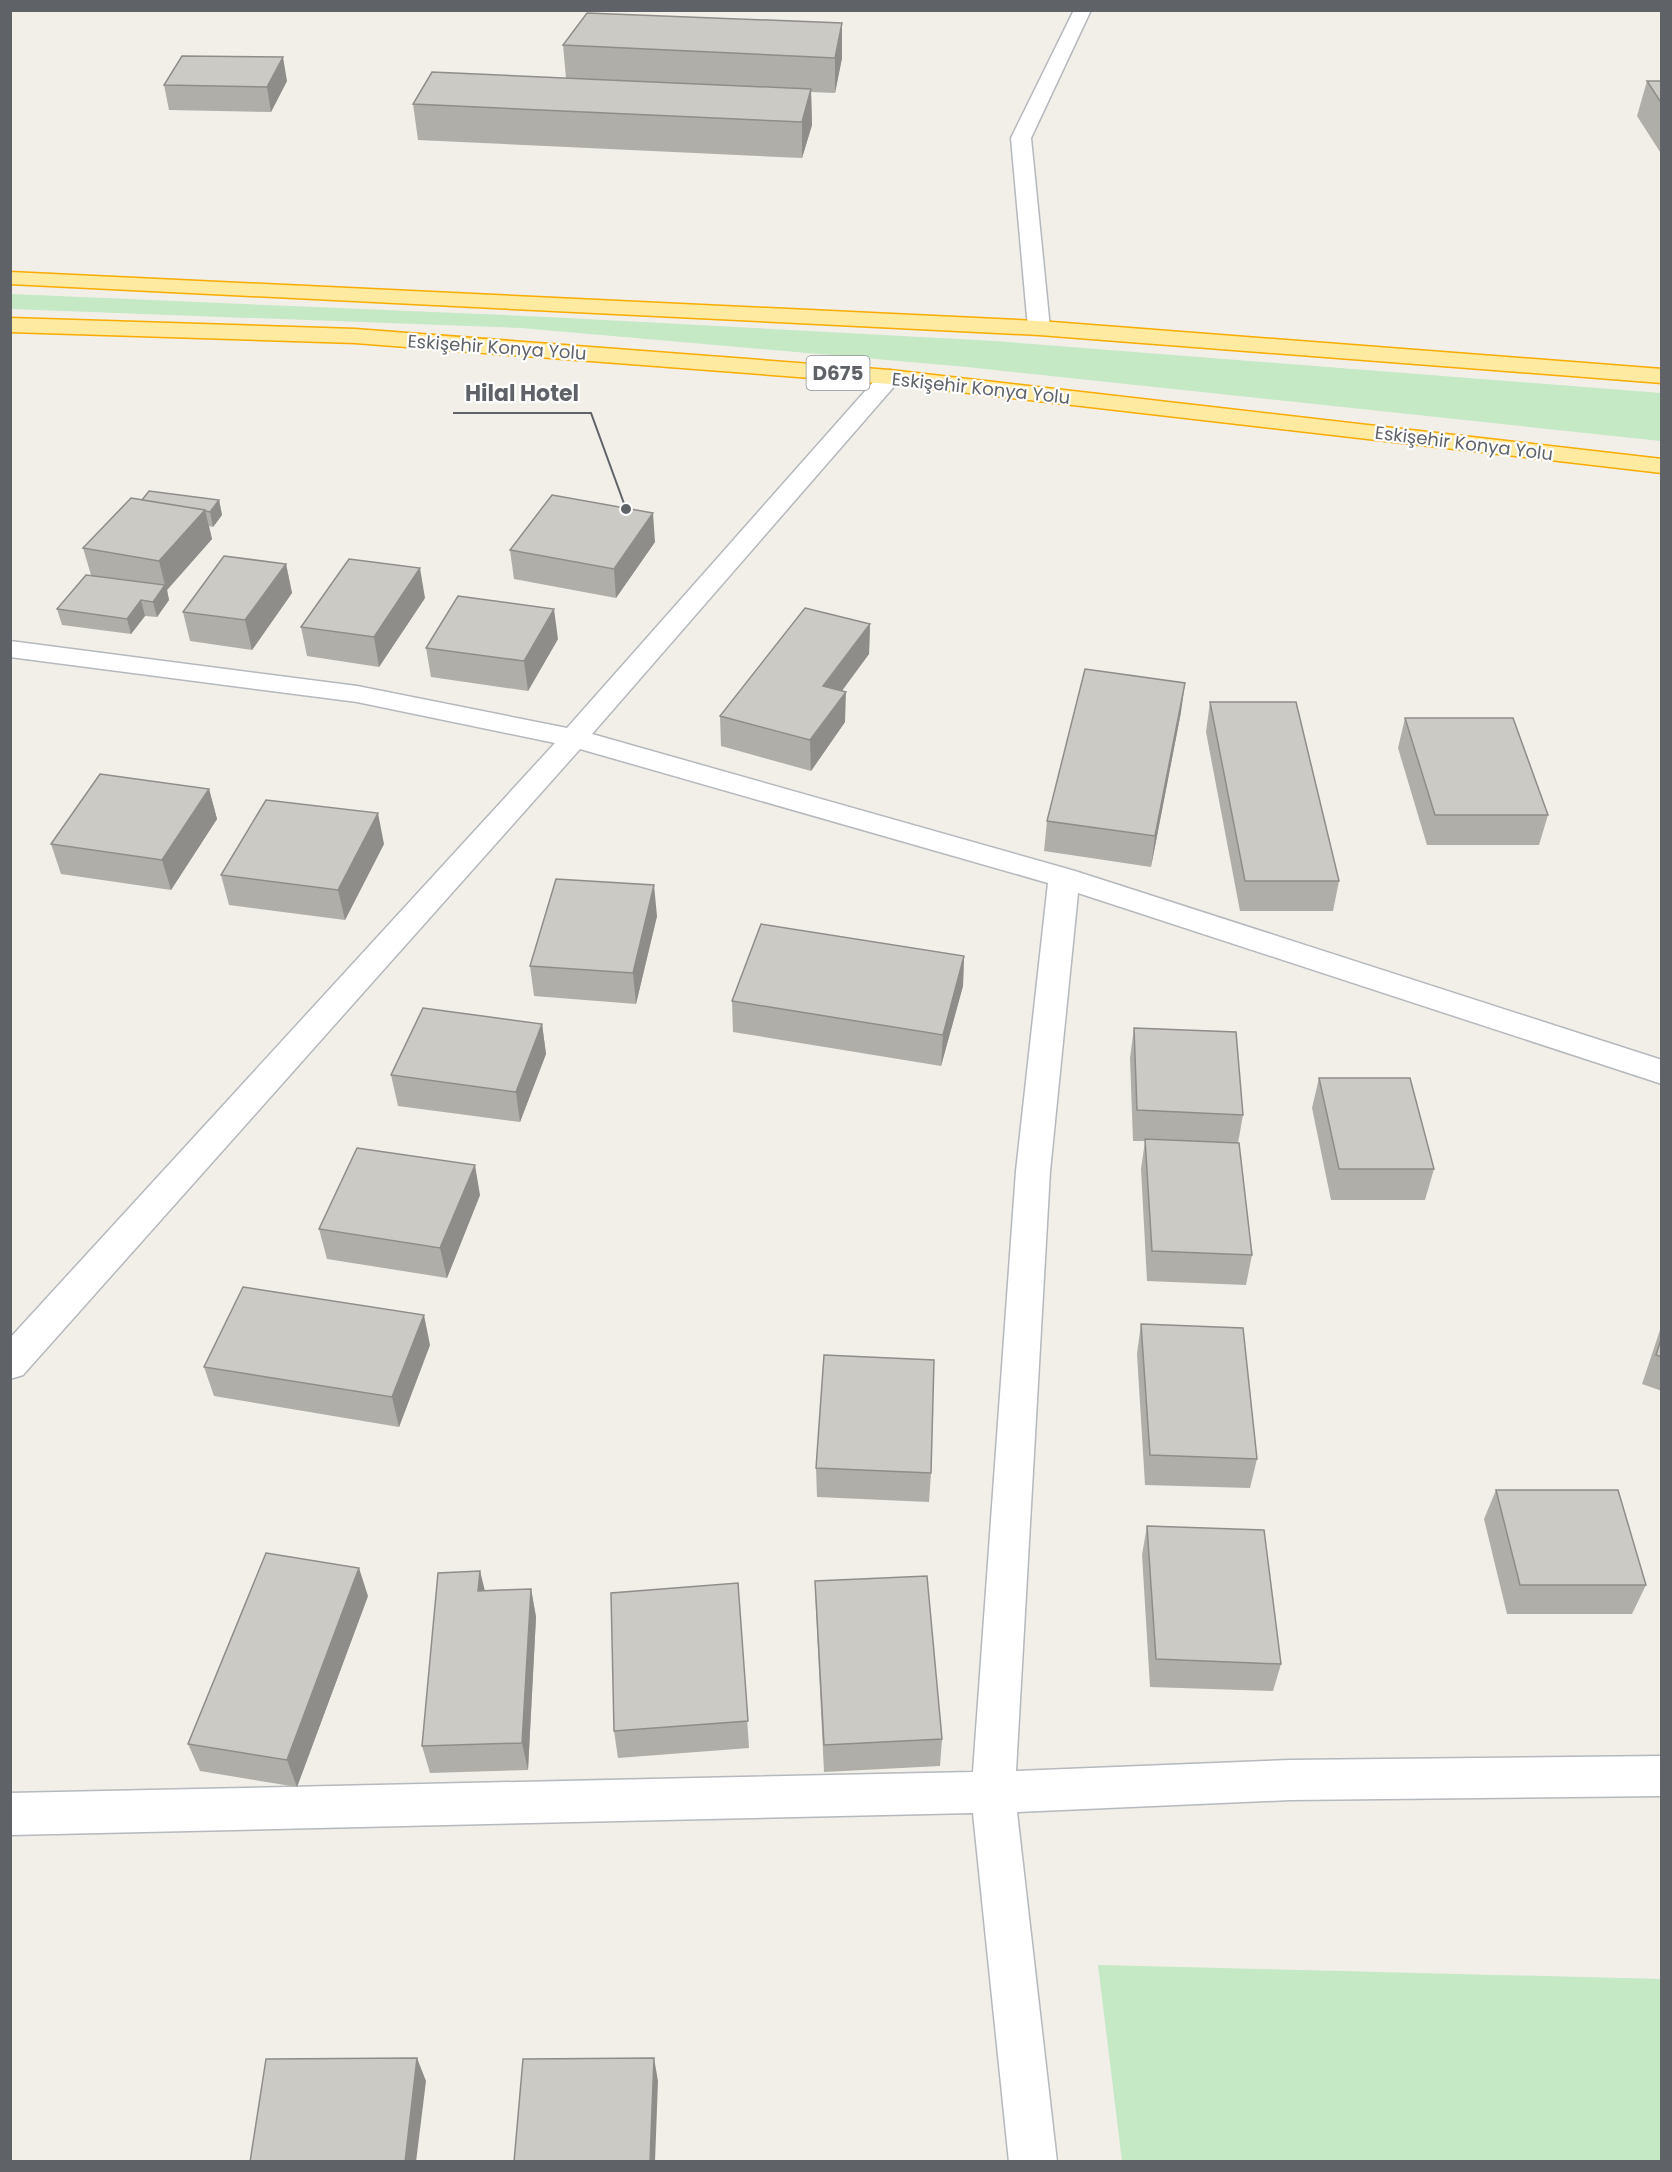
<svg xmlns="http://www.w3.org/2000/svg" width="1672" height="2172" viewBox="0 0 1672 2172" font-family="Poppins,sans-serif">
	<rect width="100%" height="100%" fill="#f1efe8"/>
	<!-- green -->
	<path fill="#c5e8c5" d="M11,294L548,317L995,341L1661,393V441L967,367L521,328L11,309Z
		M1098,1965L1661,1979V2161H1122Z"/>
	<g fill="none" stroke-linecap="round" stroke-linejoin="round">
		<defs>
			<path id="minor" d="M1074,10H1091L1031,138L1050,328L1047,333H1031L1028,328L1011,138Z
				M890,370L898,372L901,377L898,382L592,734L1075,871L1662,1060V1084L1078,893L1050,1171L1016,1771L1290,1760L1662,1756V1796L1290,1800L1017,1812L1057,2162H1009L973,1813L10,1835V1793L973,1772L1016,1171L1048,883L580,749L23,1375L10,1379V1338L555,743L357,702L10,657V641L357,686L567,728L882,372Z"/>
			<path id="trunk" d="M10,272L1039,321L1662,369V383L1039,335L10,284Z
				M10,318L355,329L890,370L1662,459V473L890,384L355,343L10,332Z"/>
		</defs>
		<!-- minor casing -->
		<use href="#minor" stroke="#b5b8bc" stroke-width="3"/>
		<!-- trunk casing -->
		<use href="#trunk" stroke="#f9ab00" stroke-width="3"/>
		<!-- minor -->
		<use href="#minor" fill="#fff" fill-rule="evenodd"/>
		<!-- trunk -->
		<use href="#trunk" fill="#feeaa1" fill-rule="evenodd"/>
	</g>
	<!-- wall -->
	<path fill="#afaea9" d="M563,45L842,58L835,93L811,92L812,125L802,158L418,140L413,104L566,78Z
		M287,81L271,112L169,110L164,85Z
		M1647,81H1662V155L1637,116Z
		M142,500H219L222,515L213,527L209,526L212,539L167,590L169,600L157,617L145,616L131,634L62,625L57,609L91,575L83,548Z
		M655,542L616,598L514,579L510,550Z
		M286,564L292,593L252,650L190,641L183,612Z
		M425,598L379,667L307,656L301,627Z
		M870,624L869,654L842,691L845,722L811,771L721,746L720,716Z
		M558,639L528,691L431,677L426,648Z
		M1210,702L1339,881L1333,911H1240L1206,732Z
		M1181,712L1151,867L1044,851L1047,821Z
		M1405,718L1548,815L1539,845H1427L1398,748Z
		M209,789L217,819L171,890L61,874L51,844Z
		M384,844L345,920L229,905L221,875Z
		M657,916L636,1004L534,996L530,966Z
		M964,956L963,986L941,1066L733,1032L732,1001Z
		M542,1024L546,1054L520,1122L398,1106L391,1075Z
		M1134,1028L1243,1115L1238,1143L1252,1255L1246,1285L1147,1281L1141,1169L1145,1141H1133L1130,1058Z
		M1319,1078L1434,1169L1425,1200H1331L1312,1108Z
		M480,1195L447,1278L327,1259L319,1229Z
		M1141,1324L1257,1459L1250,1488L1145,1485L1137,1354Z
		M1662,1324V1391L1642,1384Z
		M430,1345L399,1427L214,1396L204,1367Z
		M816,1468L931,1473L929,1502L817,1497Z
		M1496,1490L1646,1585L1632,1614H1507L1484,1519Z
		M1147,1526L1281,1664L1273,1691L1150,1687L1142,1555Z
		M815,1581L942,1739L940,1766L824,1772L816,1610Z
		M738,1583L749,1748L618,1758L614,1731Z
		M531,1589L536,1617L528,1770L430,1773L422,1746L485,1590Z
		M368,1596L297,1787L200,1771L188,1744Z"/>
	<!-- shaded-wall -->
	<path fill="#8f8d8a" d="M842,23V58L835,93V58Z
		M283,57L287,81L271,112L267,87Z
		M811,89L812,125L802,158V122Z
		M219,500L222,515L213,527L210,512Z
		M205,510L212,539L167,590L169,600L157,617L153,602L165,585L159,561Z
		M653,513L655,542L616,598L614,569Z
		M286,564L292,593L252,650L245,620Z
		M420,568L425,598L379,667L374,637Z
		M141,600L145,616L131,634L127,619Z
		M554,609L558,639L528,691L524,661Z
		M870,624L869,654L823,716V686Z
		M1185,683L1181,712L1151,867L1155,836Z
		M846,692L845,722L811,771L810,740Z
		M209,789L217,819L171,890L162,860Z
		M378,813L384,844L345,920L338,890Z
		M654,885L657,916L636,1004L633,973Z
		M964,956L963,986L941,1066L943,1035Z
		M542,1024L546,1054L520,1122L516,1092Z
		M475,1165L480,1195L447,1278L440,1248Z
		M424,1315L430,1345L399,1427L392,1397Z
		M359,1568L368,1596L297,1787L287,1760Z
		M480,1571L487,1599L478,1591Z
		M531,1589L536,1617L528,1770L522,1743Z
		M417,2058L426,2081L416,2162H405Z
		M654,2058L658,2081L655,2162H650Z"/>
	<!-- building -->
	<path fill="#cccac5" stroke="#8f8d8a" stroke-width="1.5" d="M587,13L842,23L835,58L563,45Z
		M182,56L283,57L267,87L164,85Z
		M432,72L811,89L802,122L413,104Z
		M1647,81H1662V104Z
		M149,491L219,500L210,512L205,511V510L142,500Z
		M552,495L653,513L614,569L510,550Z
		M131,498L205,510L159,561L83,548Z
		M224,556L286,564L245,620L183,612Z
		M349,559L420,568L374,637L301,627Z
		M86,575L165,585L153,602L141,600L127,619L57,609Z
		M458,596L554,609L524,661L426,648Z
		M805,608L870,624L823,686L846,692L810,740L720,716Z
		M1085,669L1185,683L1155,836L1047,821Z
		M1210,702H1296L1339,881H1245Z
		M1405,718H1513L1548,815H1435Z
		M100,774L209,789L162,860L51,844Z
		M266,800L378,813L338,890L221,875Z
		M556,879L654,885L633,973L530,966Z
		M761,924L964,956L943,1035L732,1001Z
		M423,1008L542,1024L516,1092L391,1075Z
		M1134,1028L1236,1032L1243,1115L1137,1110Z
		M1319,1078H1410L1434,1169H1339Z
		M1145,1139L1239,1143L1252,1255L1152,1251Z
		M357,1148L475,1165L440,1248L319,1229Z
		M243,1287L424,1315L392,1397L204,1367Z
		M1141,1324L1243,1328L1257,1459L1150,1455Z
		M1662,1336V1357L1656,1355Z
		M824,1355L934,1360L931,1473L816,1468Z
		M1496,1490H1618L1646,1585H1520Z
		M1147,1526L1264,1530L1281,1664L1156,1659Z
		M266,1553L359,1568L287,1760L188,1744Z
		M480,1571L478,1591L531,1589L522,1743L422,1746L438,1573Z
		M927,1576L942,1739L824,1745L815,1581Z
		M738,1583L748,1721L614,1731L611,1593Z
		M417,2058L405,2162H250L266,2059Z
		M654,2058L650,2162H514L523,2059Z"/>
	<g text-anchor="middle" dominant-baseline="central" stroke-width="4.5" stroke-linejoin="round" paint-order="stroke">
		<!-- far-street labels -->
		<g font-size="18" fill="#5f6368" stroke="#fff">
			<text transform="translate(497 347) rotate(4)">Eskişehir Konya Yolu</text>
			<text transform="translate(981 388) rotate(6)">Eskişehir Konya Yolu</text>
			<text transform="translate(1464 443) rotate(7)">Eskişehir Konya Yolu</text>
		</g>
		<!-- shield labels -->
		<rect fill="#fff" stroke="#8f9295" stroke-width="1.5" x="806.5" y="356" width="63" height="34" rx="4.5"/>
		<g font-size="20" font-weight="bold" fill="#5f6368">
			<text x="838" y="373">D675</text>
		</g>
	</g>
	<!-- callouts -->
	<path fill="none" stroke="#5f6368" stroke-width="2" d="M626 509L591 413H453"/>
	<circle fill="#5f6368" stroke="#fff" stroke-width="2" cx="626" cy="509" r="6"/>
	<g font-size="22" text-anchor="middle" font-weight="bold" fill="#5f6368" stroke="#fff" stroke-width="4.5" stroke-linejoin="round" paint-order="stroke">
		<text x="522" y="401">Hilal Hotel</text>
	</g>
	<!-- border -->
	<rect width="1672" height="2172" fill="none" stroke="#5f6368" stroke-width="24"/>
</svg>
